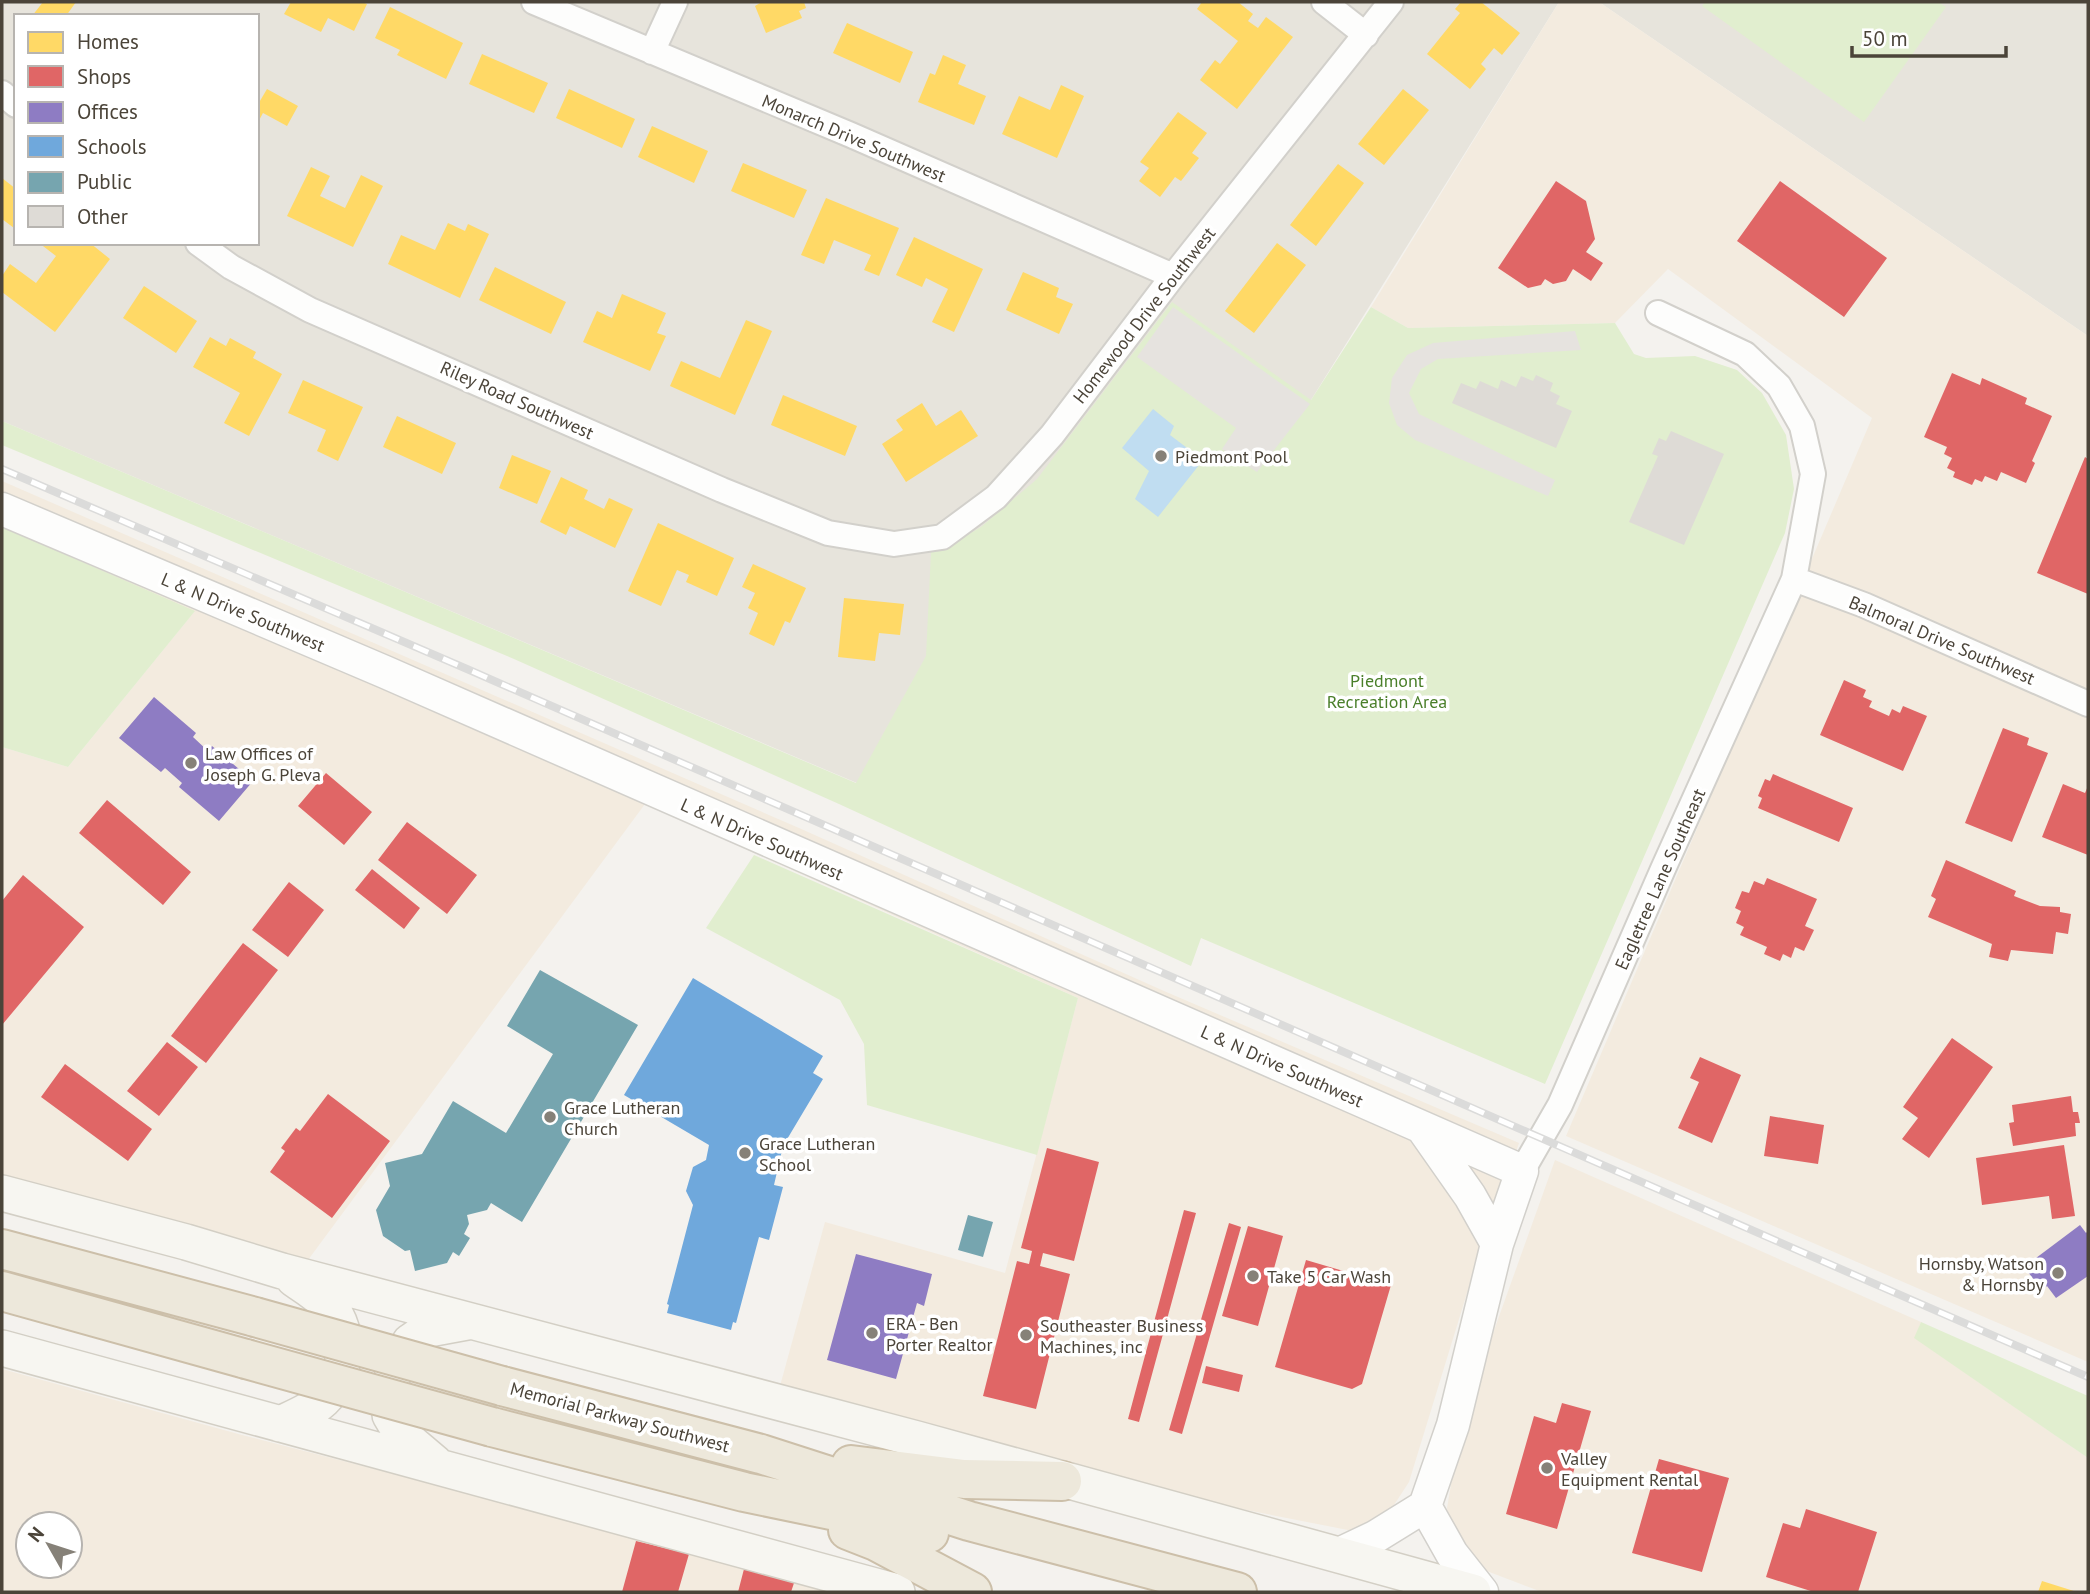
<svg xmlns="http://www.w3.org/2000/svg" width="2090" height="1594" viewBox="0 0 2090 1594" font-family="'PT Sans',sans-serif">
	<rect width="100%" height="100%" fill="#f4f2ee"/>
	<!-- residential -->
	<path fill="#e7e4dc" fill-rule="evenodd" d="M2,2H1559L1311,400L1131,910L857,783L2,421ZM16,16H257V243H16Z
		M1599,2H2088V336Z"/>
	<!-- commercial -->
	<path fill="#f3ebdf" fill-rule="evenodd" d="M1559,2H1599L2088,336V1362L1566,1136L1872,418L1668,269L1615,323L1408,328L1371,307Z
		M2,481L799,828L1164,991L1519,1143L1467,1293L1409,1482L1392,1508L1358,1532L1216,1504L780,1386L825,1222L1005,1273L1078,998L645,804L308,1260L2,1182V747L68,767L194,612L2,527Z
		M1555,1160L1921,1322L1915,1338L2088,1458V1592H1542L1471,1565L1453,1549L1447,1508L1462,1420Z
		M2,1369L242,1435L848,1591L2,1592ZM28,1524H70V1566H28Z"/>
	<!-- green -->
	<path fill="#e1eecf" d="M1705,2H1938L1946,7L1864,122L1702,6Z
		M1172,302L1311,400L1371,307L1408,328L1615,323L1634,354L1646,358L1695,356L1737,370L1762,393L1786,435L1794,489L1785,533L1545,1084L1201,938L1191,966L839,804L514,659L2,445V421L856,783L926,656L931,552L955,542L981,527L1037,479Z
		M2,527L195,611L68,767L2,747Z
		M754,855L1078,998L1037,1155L867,1105L864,1044L840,1000L706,928Z
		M1921,1322L2088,1396V1458L1914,1338Z"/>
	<!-- parking -->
	<path fill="#e6e3df" d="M1173,307L1310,404L1257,472L1222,449L1236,428L1137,357Z
		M1575,331L1581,350L1438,359L1421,369L1409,393L1419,414L1555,480L1548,496L1415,440L1397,425L1389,403L1392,378L1407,355L1433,343Z"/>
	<!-- water -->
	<path fill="#c0ddf1" d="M1153,409L1174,426L1170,435L1203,460L1158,517L1135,499L1149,471L1122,448Z"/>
	<!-- homes -->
	<path fill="#ffd966" d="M43,2H76L66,16H32Z
		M291,2H362L367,4L354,31L328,18L321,32L284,14Z
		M759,2H804L806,8L799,11L802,18L766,33L755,6L760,3Z
		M1202,2H1238L1253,14L1248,21L1258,28L1266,17L1293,37L1237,109L1200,80L1215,60L1220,64L1238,41L1197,9Z
		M1461,2H1481L1520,33L1502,55L1494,48L1481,64L1486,69L1470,89L1427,54L1460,13L1455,9Z
		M390,7L463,43L446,79L397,55L400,50L375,38Z
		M847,23L913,52L900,83L833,53Z
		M482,54L548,83L534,113L469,84Z
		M943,55L966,65L958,84L986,96L974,125L918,102L930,73L935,75Z
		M1061,85L1084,96L1057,158L1002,134L1019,96L1050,110Z
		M267,89L298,106L287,126L263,113L257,124V106Z
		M569,89L635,119L622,148L556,118Z
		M1403,89L1429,110L1384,165L1358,144Z
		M1178,112L1207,133L1192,153L1199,158L1181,181L1175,177L1160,197L1139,181L1149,168L1140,162Z
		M652,126L708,151L694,183L638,157Z
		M743,163L807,190L794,218L731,191Z
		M1338,164L1364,183L1316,246L1290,225Z
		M311,167L330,176L320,196L345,208L361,175L383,186L353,247L287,216Z
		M2,178L16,189L14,228L2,219Z
		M826,198L899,228L879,276L864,270L871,255L834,240L824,264L801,255Z
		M448,223L465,231L468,224L489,234L460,298L388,264L401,235L435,250Z
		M914,237L983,269L954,332L932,322L948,289L926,278L922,287L896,275Z
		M39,243H90L110,259L55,332L2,292V276L10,264L36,283L56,256Z
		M1277,243L1306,265L1254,333L1225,311Z
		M495,267L566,302L551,334L479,300Z
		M1023,272L1059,288L1056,297L1073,304L1059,334L1006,310Z
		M144,286L197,321L176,353L123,318Z
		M622,294L666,313L657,333L666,336L650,371L583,342L597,311L612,318Z
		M746,320L772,331L735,415L670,386L681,361L720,378Z
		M210,337L226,346L230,338L256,352L253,358L282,374L249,436L224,423L240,393L193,367Z
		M303,380L363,407L338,461L317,451L326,430L288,413Z
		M783,395L857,426L845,456L771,425Z
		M922,403L936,426L961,410L978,436L906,482L882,444L903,430L896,420Z
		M397,416L456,443L442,474L383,447Z
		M512,455L551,471L537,504L499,488Z
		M561,477L588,490L584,499L604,509L609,498L633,509L615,548L570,526L566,535L540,522Z
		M658,523L734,558L717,596L686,582L689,575L677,570L661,606L628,591Z
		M753,564L806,588L790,623L785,621L774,646L749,634L758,613L748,608L755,593L742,587Z
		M844,598L904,604L900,635L879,633L875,661L838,657Z
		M2042,1581L2077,1592H2038Z"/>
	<!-- shops -->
	<path fill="#e06666" d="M1556,181L1586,201L1595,239L1586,252L1603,263L1591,281L1573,269L1566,281L1553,284L1545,279L1541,285L1528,288L1498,268Z
		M1780,181L1887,258L1844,317L1737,241Z
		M1952,373L1980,385L1982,378L2027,398L2025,404L2052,416L2032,461L2035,463L2026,483L2001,472L1997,481L1985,476L1982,482L1975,479L1972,485L1953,477L1955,472L1947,468L1952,458L1944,454L1947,447L1924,437Z
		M2085,457L2088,459V594L2037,573Z
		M1844,680L1866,690L1863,697L1872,701L1869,707L1889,716L1892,709L1900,713L1903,706L1927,716L1903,771L1820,735Z
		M2003,728L2029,738L2027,745L2048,753L2012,842L1965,823Z
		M326,773L372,812L344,845L298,806Z
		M1773,774L1853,808L1839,842L1758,808L1762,798L1758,796L1765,779L1770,781Z
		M2063,784L2085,793L2088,786V855L2042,837Z
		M107,800L191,872L163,905L79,833Z
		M407,822L477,875L447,914L378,860Z
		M1946,860L2016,891L2014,896L2040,906L2060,907V912L2071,914L2068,934L2056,932L2053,954L2011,950L2008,961L1989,957L1992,944L1928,917L1936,899L1931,896Z
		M372,869L420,908L404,929L355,890Z
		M23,875L84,927L2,1025V901Z
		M1767,878L1817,899L1805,926L1814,930L1804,951L1795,947L1791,958L1783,954L1780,961L1764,954L1767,947L1740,935L1744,927L1736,923L1741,911L1735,908L1742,891L1749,893L1754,881L1764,885Z
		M289,882L324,910L288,957L252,930Z
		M243,943L278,970L206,1063L171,1036Z
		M1952,1038L1993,1067L1929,1158L1902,1139L1918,1118L1903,1107Z
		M167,1042L198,1067L159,1116L127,1091Z
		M1700,1057L1741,1075L1712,1143L1678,1128L1699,1082L1690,1078Z
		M65,1064L152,1129L128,1161L41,1097Z
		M328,1094L390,1141L332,1218L270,1172L285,1151L281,1148L296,1128L300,1131Z
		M2071,1096L2073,1112H2078L2080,1123H2075L2076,1136L2013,1146L2009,1123L2014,1122L2012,1105Z
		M1770,1116L1824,1125L1818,1164L1764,1156Z
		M2064,1145L2075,1216L2052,1219L2049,1196L1982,1205L1976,1158Z
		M1047,1148L1099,1162L1074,1261L1043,1253L1040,1266L1070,1274L1036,1409L983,1396L1017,1261L1029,1264L1032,1251L1021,1248Z
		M1184,1210L1196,1213L1139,1422L1128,1419Z
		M1229,1223L1241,1227L1182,1434L1169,1430Z
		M1248,1226L1283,1236L1258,1326L1222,1316Z
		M1306,1260L1391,1285L1362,1384L1352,1389L1275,1367Z
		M1206,1366L1243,1375L1239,1392L1202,1383Z
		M1562,1403L1591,1411L1557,1529L1506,1514L1534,1416L1556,1423Z
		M1659,1459L1729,1478L1702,1572L1632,1553Z
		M1806,1509L1877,1532L1858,1592H1814L1766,1577L1783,1523L1800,1528Z
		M636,1541L689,1554L678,1592H622Z
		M744,1569L794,1583L791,1592H738Z"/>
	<!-- offices -->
	<path fill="#8e7cc3" d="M154,697L196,733L193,737L208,751L212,746L253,781L219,821L179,787L182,783L165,768L161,772L119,738Z
		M2080,1225L2086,1233L2088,1231V1276L2056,1298L2047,1286L2042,1290L2024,1267Z
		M856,1254L932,1274L924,1306L917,1303L896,1379L827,1360Z"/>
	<!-- schools -->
	<path fill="#6fa8dc" d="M693,978L823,1056L813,1073L823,1079L783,1146L774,1185L783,1187L769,1240L759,1237L736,1323L733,1322L731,1330L667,1313L669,1305L667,1304L693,1205L686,1191L693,1167L706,1160L709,1145L624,1095Z"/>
	<!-- public -->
	<path fill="#76a5af" d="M540,970L638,1025L522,1222L491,1203L487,1210L467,1215L469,1224L464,1234L470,1238L459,1256L453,1252L447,1263L415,1271L410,1250L405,1251L383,1236L376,1210L390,1186L385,1163L422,1154L453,1101L506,1133L553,1054L507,1026Z
		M968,1215L993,1222L983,1257L958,1250Z"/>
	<!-- building -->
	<path fill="#dedbd6" d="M1536,375L1553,383L1550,391L1560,396L1556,404L1572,411L1556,448L1452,403L1461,383L1476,389L1480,381L1498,389L1501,380L1516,387L1521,376L1533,381Z
		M1671,431L1724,454L1684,545L1629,522L1658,456L1652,454L1659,438L1666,441Z"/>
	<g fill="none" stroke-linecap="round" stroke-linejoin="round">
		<defs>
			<path id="minor" d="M534,2L851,135L1173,276
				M1324,2L1366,35
				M652,52L675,2
				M2,93L16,105
				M198,243L231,267L310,310L722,490L828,533L894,544L942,537L996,497L1052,435L1173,276L1391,2
				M1794,579L1864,605L2088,704
				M1522,1171L1560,1105L1663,869L1794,579L1813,474L1802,426L1779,386L1745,354L1658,313"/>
			<path id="tertiary" d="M2,509L385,672L1522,1171L1497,1244L1453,1425L1425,1506L1375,1537L1337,1555
				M1423,1129L1470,1196L1497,1244
				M1425,1506L1452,1554L1482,1592"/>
			<path id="secondary" d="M2,1193L186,1242L282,1271L917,1439L1473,1592
				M2,1348L897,1592
				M280,1424C295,1417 311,1411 323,1400C347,1377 352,1331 329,1306C319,1295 306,1287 294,1279
				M435,1463L402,1435L390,1415V1387L395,1366L410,1342L429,1329L467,1322"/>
			<path id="motorway" d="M2,1249L255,1317
				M2,1291L246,1359
				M502,1386L761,1454L969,1521L1237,1592
				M492,1427L744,1492L894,1523L929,1533
				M851,1465L964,1479L1062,1481
				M848,1530L876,1541L972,1592"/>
		</defs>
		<!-- minor casing -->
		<use href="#minor" stroke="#d2d0cb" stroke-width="28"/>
		<!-- tertiary casing -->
		<use href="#tertiary" stroke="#d2d0cb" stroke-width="35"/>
		<!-- secondary casing -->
		<use href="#secondary" stroke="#d3cfc5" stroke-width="38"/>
		<!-- motorway casing -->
		<use href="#motorway" stroke="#ccbfa9" stroke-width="42"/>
		<!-- minor -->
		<use href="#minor" stroke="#fdfdfc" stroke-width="24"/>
		<!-- tertiary -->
		<use href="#tertiary" stroke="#fdfdfc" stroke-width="32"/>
		<!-- secondary -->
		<use href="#secondary" stroke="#f7f6f1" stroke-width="35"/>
		<!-- motorway -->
		<use href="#motorway" stroke="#ede8db" stroke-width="38"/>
		<defs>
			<path id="rail" d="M2,469L467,669L2088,1377"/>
		</defs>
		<!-- rail casing -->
		<use href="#rail" stroke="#dbdbda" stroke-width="8"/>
		<!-- rail -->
		<use href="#rail" stroke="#fff" stroke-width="5" stroke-dasharray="16" stroke-linecap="butt"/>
		<defs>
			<path id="motorway-bridge" d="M255,1317L502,1386
				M246,1359L492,1427"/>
		</defs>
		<!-- motorway-bridge casing -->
		<use href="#motorway-bridge" stroke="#ccbfa9" stroke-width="42" stroke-linecap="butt"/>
		<!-- motorway-bridge -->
		<use href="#motorway-bridge" stroke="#ede8db" stroke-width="38"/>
	</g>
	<!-- markers -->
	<g fill="#868178" stroke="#fff" stroke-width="2.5">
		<circle cx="1161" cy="456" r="7"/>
		<circle cx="191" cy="763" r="7"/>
		<circle cx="550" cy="1117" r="7"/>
		<circle cx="745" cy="1153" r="7"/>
		<circle cx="2058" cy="1273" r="7"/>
		<circle cx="1253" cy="1276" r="7"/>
		<circle cx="872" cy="1333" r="7"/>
		<circle cx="1026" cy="1335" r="7"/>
		<circle cx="1547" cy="1468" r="7"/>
	</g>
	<g text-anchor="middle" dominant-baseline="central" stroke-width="7" stroke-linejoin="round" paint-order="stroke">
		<!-- street labels -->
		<g font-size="18" fill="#4b4439" stroke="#fff">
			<text transform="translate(854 138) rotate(23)">Monarch Drive Southwest</text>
			<text transform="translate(1144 315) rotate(-52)">Homewood Drive Southwest</text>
			<text transform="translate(517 400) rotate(24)">Riley Road Southwest</text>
			<text transform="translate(243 612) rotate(23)">L &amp; N Drive Southwest</text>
			<text transform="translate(1942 640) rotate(23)">Balmoral Drive Southwest</text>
			<text transform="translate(762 839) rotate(24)">L &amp; N Drive Southwest</text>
			<text transform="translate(1660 879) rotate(-66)">Eagletree Lane Southeast</text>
			<text transform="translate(1282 1066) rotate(24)">L &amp; N Drive Southwest</text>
			<text transform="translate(620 1417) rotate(15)">Memorial Parkway Southwest</text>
		</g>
		<!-- poi labels -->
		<g font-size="18" fill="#4b4439" stroke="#fff" text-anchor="start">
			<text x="1175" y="456">Piedmont Pool</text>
			<text x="205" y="753">Law Offices of<tspan x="205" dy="21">Joseph G. Pleva</tspan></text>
			<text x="564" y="1107">Grace Lutheran<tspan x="564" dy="21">Church</tspan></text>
			<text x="759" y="1143">Grace Lutheran<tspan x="759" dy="21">School</tspan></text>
			<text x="2044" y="1263" text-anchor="end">Hornsby, Watson<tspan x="2044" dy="21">&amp; Hornsby</tspan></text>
			<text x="1267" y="1276">Take 5 Car Wash</text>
			<text x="886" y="1323">ERA - Ben<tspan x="886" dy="21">Porter Realtor</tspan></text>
			<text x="1040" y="1325">Southeaster Business<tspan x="1040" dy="21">Machines, inc</tspan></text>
			<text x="1561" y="1458">Valley<tspan x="1561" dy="21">Equipment Rental</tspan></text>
		</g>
		<!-- park labels -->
		<g font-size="18" fill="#4a7f2a" stroke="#fff">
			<text x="1387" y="680">Piedmont<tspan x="1387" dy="21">Recreation Area</tspan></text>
		</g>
	</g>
	<!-- border -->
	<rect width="2090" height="1594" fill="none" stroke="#4b4439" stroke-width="7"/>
	<!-- legend -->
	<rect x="14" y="14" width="245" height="231" fill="#ffffff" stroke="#b7b4b0" stroke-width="2"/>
	<rect x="28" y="32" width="35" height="21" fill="#ffd966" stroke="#b7b4b0" stroke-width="2"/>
	<text x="77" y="49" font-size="21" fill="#4b4439">Homes</text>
	<rect x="28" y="66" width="35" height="21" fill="#e06666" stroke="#b7b4b0" stroke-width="2"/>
	<text x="77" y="84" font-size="21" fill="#4b4439">Shops</text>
	<rect x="28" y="102" width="35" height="21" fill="#8e7cc3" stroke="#b7b4b0" stroke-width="2"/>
	<text x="77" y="119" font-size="21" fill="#4b4439">Offices</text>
	<rect x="28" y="136" width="35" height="21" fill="#6fa8dc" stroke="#b7b4b0" stroke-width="2"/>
	<text x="77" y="154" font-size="21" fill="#4b4439">Schools</text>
	<rect x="28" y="172" width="35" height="21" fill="#76a5af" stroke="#b7b4b0" stroke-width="2"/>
	<text x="77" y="189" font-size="21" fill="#4b4439">Public</text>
	<rect x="28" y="206" width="35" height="21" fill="#dedbd6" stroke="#b7b4b0" stroke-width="2"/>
	<text x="77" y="224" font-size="21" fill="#4b4439">Other</text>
	<!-- north arrow -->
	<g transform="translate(49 1545) rotate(309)"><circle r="33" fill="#ffffff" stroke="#b7b4b0" stroke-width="2"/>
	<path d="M0-5L12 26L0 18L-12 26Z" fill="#868178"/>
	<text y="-10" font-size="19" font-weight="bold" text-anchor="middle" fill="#4b4439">N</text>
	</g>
	<!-- scale -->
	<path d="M1852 46v10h154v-10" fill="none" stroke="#4b4439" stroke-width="3.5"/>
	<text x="1862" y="46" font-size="21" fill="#4b4439" stroke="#ffffff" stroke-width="5" paint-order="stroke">50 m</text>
</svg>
